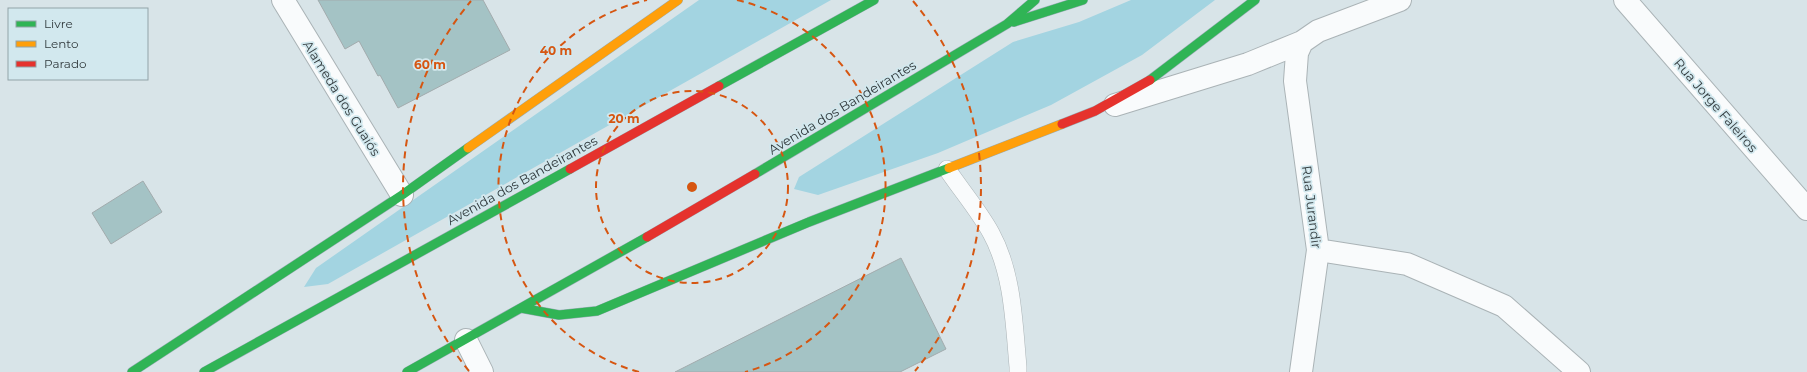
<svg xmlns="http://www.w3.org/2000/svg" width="1807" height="372" viewBox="0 0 1807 372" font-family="Montserrat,sans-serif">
	<rect width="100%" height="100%" fill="#d8e4e8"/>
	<!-- green -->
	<path fill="#a3d4e1" d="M699,0H831L328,284L304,287L316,268Z
		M1131,0H1215L1142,55L1051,105L938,153L818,195L794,189L799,177L1013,42L1079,22Z"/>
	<!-- building -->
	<path fill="#a4c3c5" stroke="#a2abad" d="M318,0H483L510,50L398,108L380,75L378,76L359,41L345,49Z
		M143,181L162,212L111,244L92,213Z
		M901,258L946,349L900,372H675Z"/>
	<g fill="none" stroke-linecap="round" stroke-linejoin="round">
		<defs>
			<path id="lane" d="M947,169C961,190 979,211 991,233C1013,273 1014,323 1018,367V372"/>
			<path id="street" d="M283,0L402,195
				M1625,0L1807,209
				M1115,105L1248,64L1302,42L1318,31L1400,0
				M1318,250L1407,264L1504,306L1579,372
				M466,340L482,372
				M1301,372L1318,250L1295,81L1297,53L1302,42"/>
			<path id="fast" d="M1014,22L1083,0
				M1150,80L1255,0
				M719,86L874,0
				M755,174L1007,24L1035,0
				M521,308L559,315L597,311L809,222L949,168
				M132,372L402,195L468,148
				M204,372L570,169
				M407,372L647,237"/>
			<path id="slow" d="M468,148L678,0
				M949,168L1062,124"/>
			<path id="jam" d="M1062,124L1095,111L1150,80
				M570,169L719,86
				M647,237L755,174"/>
		</defs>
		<!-- lane casing -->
		<use href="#lane" stroke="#aab3b6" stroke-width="18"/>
		<!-- street casing -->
		<use href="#street" stroke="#aab3b6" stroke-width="24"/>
		<!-- fast casing -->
		<use href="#fast" stroke="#97abb4" stroke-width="10"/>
		<!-- slow casing -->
		<use href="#slow" stroke="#97abb4" stroke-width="10"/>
		<!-- jam casing -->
		<use href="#jam" stroke="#97abb4" stroke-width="10"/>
		<!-- lane -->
		<use href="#lane" stroke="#f9fbfc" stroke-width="17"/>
		<!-- street -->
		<use href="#street" stroke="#f9fbfc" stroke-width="22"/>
		<!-- fast -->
		<use href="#fast" stroke="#30b455" stroke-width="9"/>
		<!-- slow -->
		<use href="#slow" stroke="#ff9f0a" stroke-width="9"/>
		<!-- jam -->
		<use href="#jam" stroke="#e5322d" stroke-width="9"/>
	</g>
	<!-- distance rings -->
	<g fill="none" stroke="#d65611" stroke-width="2" stroke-dasharray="7 5">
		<circle cx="692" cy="187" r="96"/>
		<path d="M639 372A192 192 0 0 1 647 0M737 0A192 192 0 0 1 745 372"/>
		<path d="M469 371A289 289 0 0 1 471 1M913 1A289 289 0 0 1 915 371"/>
	</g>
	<g text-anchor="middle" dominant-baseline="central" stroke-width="3.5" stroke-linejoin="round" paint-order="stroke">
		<!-- street labels -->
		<g font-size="13" fill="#323b3e" stroke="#d2e8ee">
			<text transform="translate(342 98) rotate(58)">Alameda dos Guaiós</text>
			<text transform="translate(1716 105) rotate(49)">Rua Jorge Faleiros</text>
			<text transform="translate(842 107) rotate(-31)">Avenida dos Bandeirantes</text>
			<text transform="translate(522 180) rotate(-29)">Avenida dos Bandeirantes</text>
			<text transform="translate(1312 207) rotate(83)">Rua Jurandir</text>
		</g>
	</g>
	<circle cx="692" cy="187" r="6" fill="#d65611" stroke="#d2e8ee" stroke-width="2"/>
	<g font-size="12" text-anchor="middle" font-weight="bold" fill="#d65611" stroke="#d2e8ee" stroke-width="3.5" stroke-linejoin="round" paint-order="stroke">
		<text x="556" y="55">40 m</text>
		<text x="430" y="69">60 m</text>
		<text x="624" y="123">20 m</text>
	</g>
	<!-- legend -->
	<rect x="8" y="8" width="140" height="72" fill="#d2e8ee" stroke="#92a3a8"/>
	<rect x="16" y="21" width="20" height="6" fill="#30b455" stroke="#92a3a8"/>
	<text x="44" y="28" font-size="12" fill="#323b3e">Livre</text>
	<rect x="16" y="41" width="20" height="6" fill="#ff9f0a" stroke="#92a3a8"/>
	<text x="44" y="48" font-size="12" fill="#323b3e">Lento</text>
	<rect x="16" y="61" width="20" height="6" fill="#e5322d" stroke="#92a3a8"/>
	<text x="44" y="68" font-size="12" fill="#323b3e">Parado</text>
</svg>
